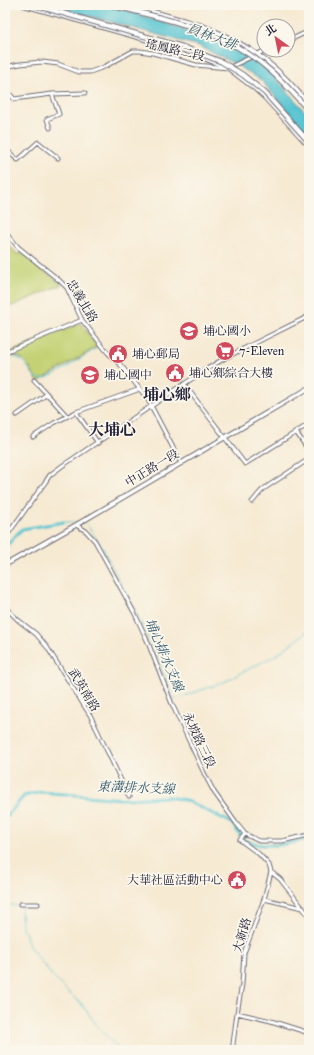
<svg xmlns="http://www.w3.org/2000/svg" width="314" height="1055" viewBox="0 0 314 1055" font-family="'IM FELL Great Primer','Noto Serif TC',serif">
	<rect width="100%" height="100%" fill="#fbf7ec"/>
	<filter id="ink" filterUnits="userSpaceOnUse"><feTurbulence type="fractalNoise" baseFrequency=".025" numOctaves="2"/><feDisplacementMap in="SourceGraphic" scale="8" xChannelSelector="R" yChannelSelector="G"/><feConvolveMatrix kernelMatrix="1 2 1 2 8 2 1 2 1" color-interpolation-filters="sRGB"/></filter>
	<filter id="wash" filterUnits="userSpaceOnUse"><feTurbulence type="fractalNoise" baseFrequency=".012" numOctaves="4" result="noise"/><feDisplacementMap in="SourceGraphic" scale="16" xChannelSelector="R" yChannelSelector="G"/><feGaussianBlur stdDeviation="0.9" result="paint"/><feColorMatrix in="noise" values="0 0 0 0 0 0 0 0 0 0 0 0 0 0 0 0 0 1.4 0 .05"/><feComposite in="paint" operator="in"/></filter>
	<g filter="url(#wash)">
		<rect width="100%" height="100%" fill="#f6ead3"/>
		<!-- green -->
		<path fill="#c4d274" stroke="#737a58" d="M5,241L17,254H25L36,266L57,280L61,285L5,309Z
			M81,323L97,347L38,382C29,367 25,353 5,355V354Z"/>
		<!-- water -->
		<path fill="#59c5d1" stroke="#3e7486" d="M49,5H105L128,11L209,38L250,58L271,73L309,116V136L261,80L237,65L199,46Z"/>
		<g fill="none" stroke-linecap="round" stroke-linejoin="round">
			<!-- stream -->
			<path stroke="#59c5d1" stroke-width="1" d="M5,357C29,352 28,380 42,379C53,378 87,354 98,347
				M64,522H78
				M83,523H86L102,547L137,615L155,651L173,700L224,682L243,672L278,654L309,630
				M5,904L17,906
				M21,907L22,930L25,932L29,946L53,977L72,996L80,1002L98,1027L120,1050"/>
			<!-- canal -->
			<path stroke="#59c5d1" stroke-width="3" d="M5,547L22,529L64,522
				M5,818L24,796L41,792L122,799L168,797L185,800L232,823L245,841L261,845H279L309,839"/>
		</g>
	</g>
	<g filter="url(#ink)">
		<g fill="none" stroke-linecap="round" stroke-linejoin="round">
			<defs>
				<path id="minor" d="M288,41L309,31
					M5,67L20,64L42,62L58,64L79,72H90L104,67L133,51H140L153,53L196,65L228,68L266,50
					M6,94H10L14,99L52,94L85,93
					M50,128L47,119L59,114L52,94
					M5,150C10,151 13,157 18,160L38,142L58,158
					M5,231L18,247L60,281L67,288L82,320L108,353L119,363L147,398L181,463
					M5,352L82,320
					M34,380L67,416
					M184,384L245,464L309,424
					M76,412L98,443
					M17,415L47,394
					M296,432L309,451
					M33,437L54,423L76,412L140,389
					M252,502C257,497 259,492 265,488L309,459
					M76,525L86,531L95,541L135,614L147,640L172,704L204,773L214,792L236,823L245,834L259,841H282L309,835
					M5,538L46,481L50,475L62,466L202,372L225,358L309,316
					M5,607L18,620L36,634L47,647L90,715L129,797
					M271,872L280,879L309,916
					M264,899L303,908
					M20,904H38
					M237,1013L271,1021L309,1033
					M233,1050V1044L237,1013L242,984L244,953L264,899L271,872L269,865L259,854L240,840L245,834"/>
				<path id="major" d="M23,5L183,50L228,68L254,88L265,98L309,146
					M129,5C146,10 162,14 179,19C189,22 199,24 208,28C252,46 280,68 309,105
					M5,565L76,525L309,388"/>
			</defs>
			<!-- minor casing -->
			<use href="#minor" stroke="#6c6870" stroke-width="5"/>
			<!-- major casing -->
			<use href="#major" stroke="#6c6870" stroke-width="5.5"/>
			<!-- minor -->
			<use href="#minor" stroke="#fff" stroke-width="3"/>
			<!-- major -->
			<use href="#major" stroke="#fff" stroke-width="3.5"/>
			<defs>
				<path id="highway-bridge" d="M34,5L183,47L222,62L243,75L265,93L309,142
					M111,5C156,17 205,26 244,51C270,67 290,89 309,111"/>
			</defs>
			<!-- highway-bridge casing -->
			<use href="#highway-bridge" stroke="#6c6870" stroke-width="6" stroke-linecap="butt"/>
			<!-- highway-bridge -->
			<use href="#highway-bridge" stroke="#fff" stroke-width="4"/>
		</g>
	</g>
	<!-- icons -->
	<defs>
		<symbol id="school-disc" viewBox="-11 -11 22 22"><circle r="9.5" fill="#d1495b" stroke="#fbf7ec"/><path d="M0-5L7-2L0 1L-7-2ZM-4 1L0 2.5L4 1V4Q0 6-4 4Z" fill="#fff"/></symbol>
		<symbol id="supermarket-disc" viewBox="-11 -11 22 22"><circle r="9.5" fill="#d1495b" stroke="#fbf7ec"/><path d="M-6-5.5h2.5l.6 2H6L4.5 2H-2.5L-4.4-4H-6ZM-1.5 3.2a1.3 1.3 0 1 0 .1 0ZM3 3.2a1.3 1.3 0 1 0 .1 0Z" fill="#fff"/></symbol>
		<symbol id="civic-disc" viewBox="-11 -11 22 22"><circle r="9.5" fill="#d1495b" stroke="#fbf7ec"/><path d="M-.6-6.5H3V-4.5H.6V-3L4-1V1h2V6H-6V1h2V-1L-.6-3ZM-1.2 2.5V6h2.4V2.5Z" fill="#fff"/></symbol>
	</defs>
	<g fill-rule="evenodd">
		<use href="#school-disc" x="178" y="320" width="22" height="22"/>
		<use href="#supermarket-disc" x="214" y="340" width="22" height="22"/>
		<use href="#civic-disc" x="107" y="343" width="22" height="22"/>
		<use href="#civic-disc" x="164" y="362" width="22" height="22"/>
		<use href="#school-disc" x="79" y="364" width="22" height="22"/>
		<use href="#civic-disc" x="226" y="869" width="22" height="22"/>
	</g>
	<g text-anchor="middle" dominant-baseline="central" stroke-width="3.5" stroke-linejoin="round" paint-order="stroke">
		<!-- street labels -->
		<g font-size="12" fill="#22223b" stroke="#fbf7ec">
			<text transform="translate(175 50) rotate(13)">瑤鳳路二段</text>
			<text transform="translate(82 301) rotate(59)">忠義北路</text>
			<text transform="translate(152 468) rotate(-31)">中正路一段</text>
			<text transform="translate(84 690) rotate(59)">武英南路</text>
			<text transform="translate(199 740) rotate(65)">永坡路三段</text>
			<text transform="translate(242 935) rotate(-73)">大新路</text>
		</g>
		<!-- poi labels -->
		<g font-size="12" fill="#22223b" stroke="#fbf7ec" text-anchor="start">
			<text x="203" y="331">埔心國小</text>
			<text x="239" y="351">7-Eleven</text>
			<text x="132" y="354">埔心郵局</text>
			<text x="189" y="373">埔心鄉綜合大樓</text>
			<text x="104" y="375">埔心國中</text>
			<text x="223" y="880" text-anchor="end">大華社區活動中心</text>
		</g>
		<!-- water labels -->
		<g font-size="13" font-style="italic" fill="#355b70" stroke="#fbf7ec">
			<text transform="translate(212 37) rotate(20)">員林大排</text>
			<text transform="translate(164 655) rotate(67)">埔心排水支線</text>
			<text transform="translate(136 788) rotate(2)">東溝排水支線</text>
		</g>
		<!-- district labels -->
		<g font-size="16" font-weight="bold" fill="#22223b" stroke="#fbf7ec">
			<text x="167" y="394">埔心鄉</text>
			<text x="112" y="429">大埔心</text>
		</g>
	</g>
	<!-- margin -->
	<rect width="314" height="1055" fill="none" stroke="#fbf7ec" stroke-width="20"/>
	<!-- north arrow -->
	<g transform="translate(276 38) rotate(327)"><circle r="19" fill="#fbf7ec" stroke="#a4a2a5"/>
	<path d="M0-3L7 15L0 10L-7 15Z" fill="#d1495b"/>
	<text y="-6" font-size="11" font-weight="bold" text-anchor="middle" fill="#22223b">北</text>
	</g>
</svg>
